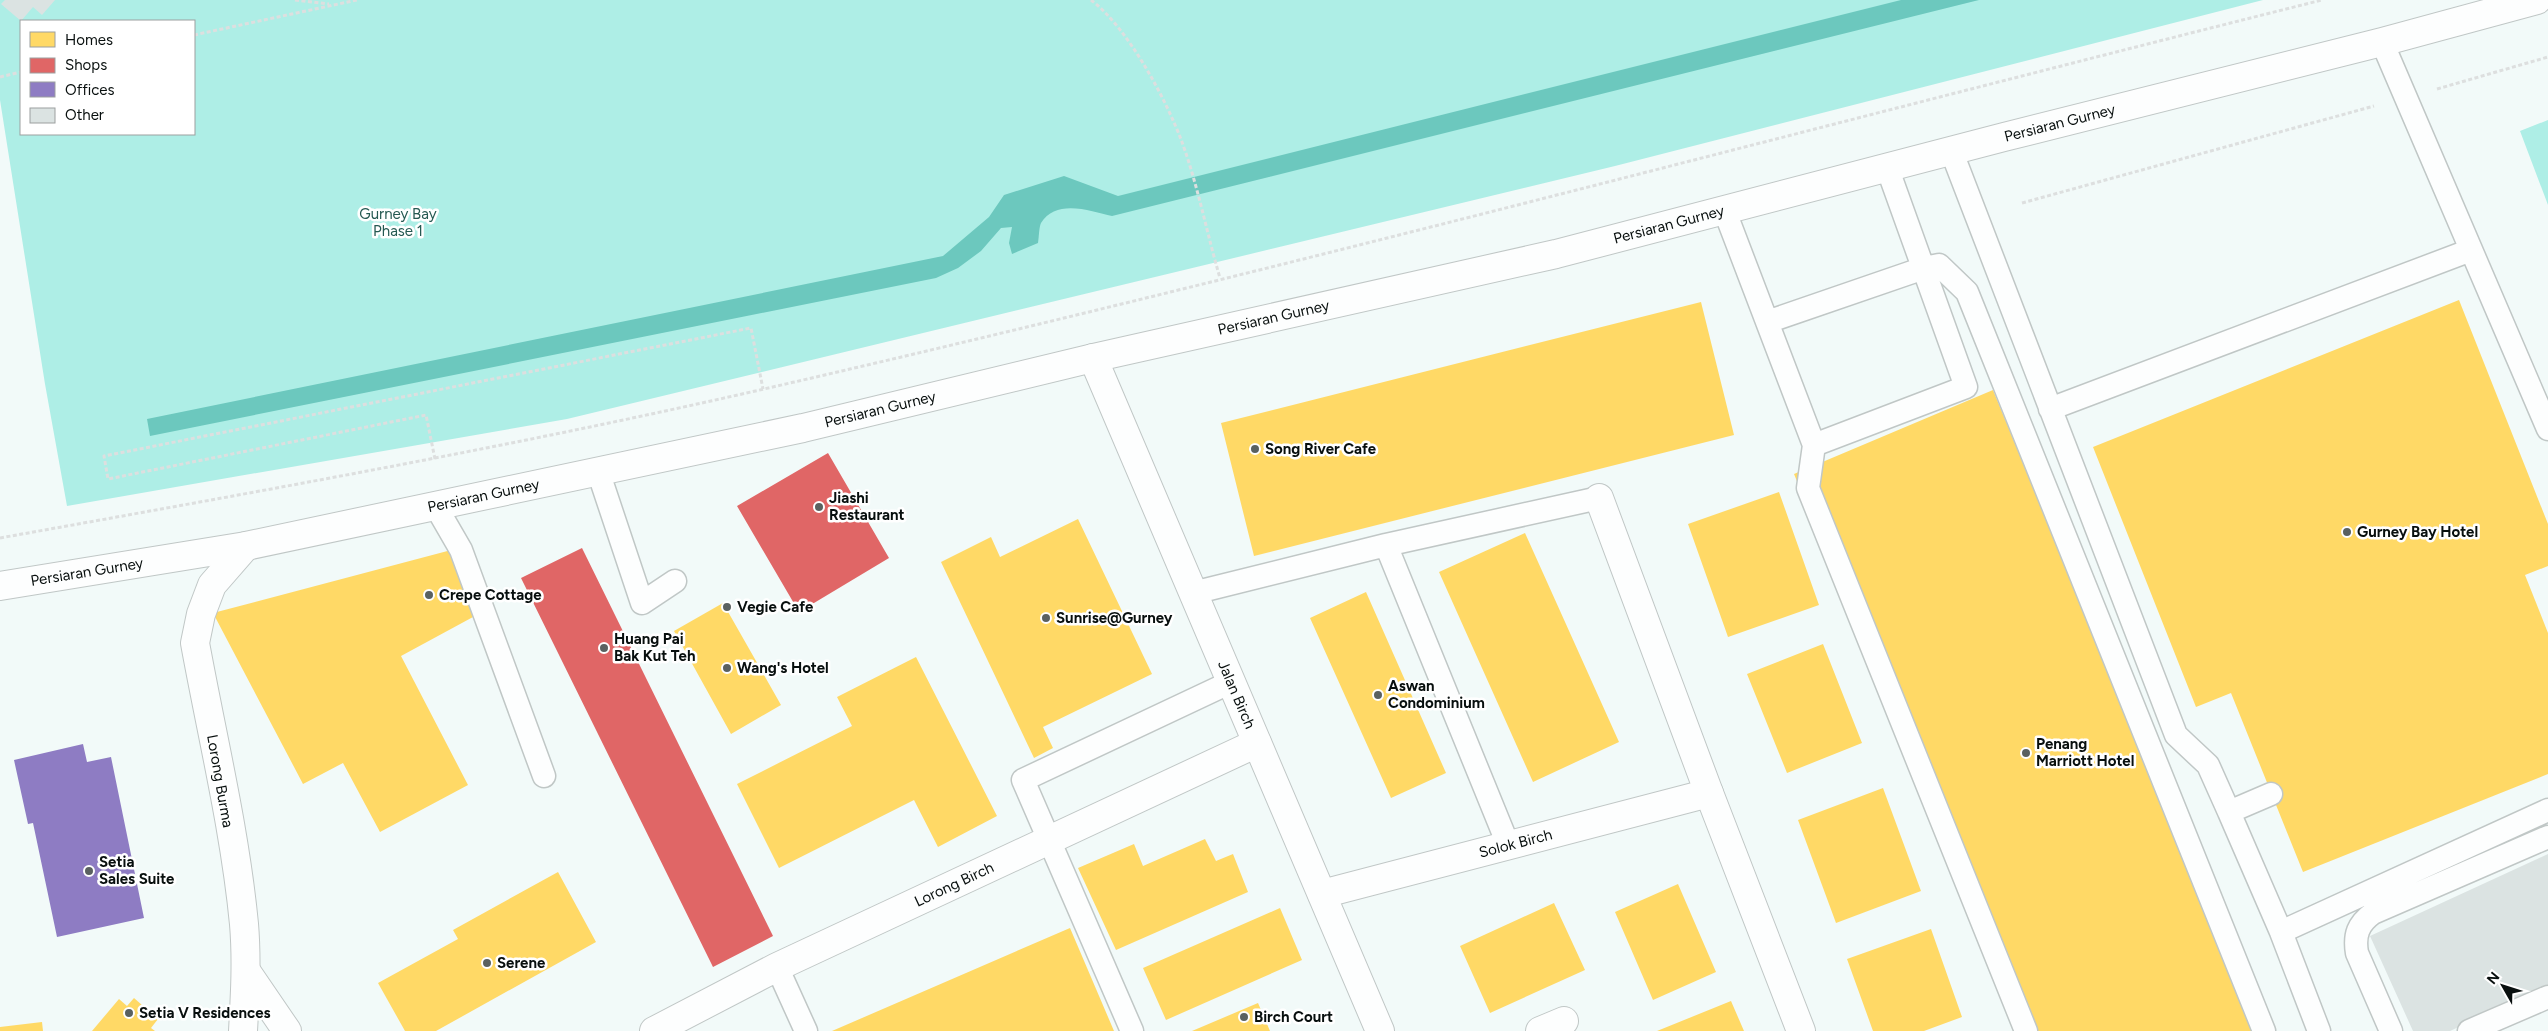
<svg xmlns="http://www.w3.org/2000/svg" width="2548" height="1031" viewBox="0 0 2548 1031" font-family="Figtree,sans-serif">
	<rect width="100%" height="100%" fill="#f2faf9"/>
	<!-- green -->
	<path fill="#aeeee6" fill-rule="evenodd" d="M0,0H2263L1615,166L567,419L67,506L45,384L0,100ZM21,21H194V134H21Z
		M2548,120V205L2520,131Z"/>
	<!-- water -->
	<path fill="#6cc8be" d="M1901,0H1979L1112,216C1091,211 1056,198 1041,223C1039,227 1039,237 1038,243L1012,254L1009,243L1012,227L1001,228L981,251L958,268L936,278L150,436L147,419L943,256L989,217L1004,195L1064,176L1118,196Z"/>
	<!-- homes -->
	<path fill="#ffd966" d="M2459,300L2548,524V566L2525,575L2548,633V774L2303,872L2231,693L2196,707L2093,447Z
		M1701,302L1734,435L1254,556L1221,423Z
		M1993,390L2258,1031H2024L1794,474Z
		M1779,492L1819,605L1728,637L1688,524Z
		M1078,519L1152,674L1043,727L1053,748L1034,758L941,562L991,537L1000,557Z
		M1525,533L1619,742L1533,782L1439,572Z
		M455,549L473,617L401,656L468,785L380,832L343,763L303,784L213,613Z
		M1366,592L1446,773L1391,798L1310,618Z
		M723,603L781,705L731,734L674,631Z
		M1823,644L1862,743L1787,773L1747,674Z
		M916,657L997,816L938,847L914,800L779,868L737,784L852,726L837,697Z
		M1883,788L1921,891L1836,923L1798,820Z
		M1205,839L1216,861L1233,854L1248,892L1116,950L1078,868L1134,844L1143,866Z
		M558,872L596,942L436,1031H405L378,983L458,939L453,930Z
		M1678,884L1716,972L1653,1000L1615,912Z
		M1554,903L1585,970L1490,1013L1460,946Z
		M1280,908L1302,960L1166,1020L1143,968Z
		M1070,928L1114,1031H832Z
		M1931,929L1962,1017L1924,1031H1873L1847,959Z
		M134,998L158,1019L151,1028L155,1031H92L119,999L127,1006Z
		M1731,1001L1744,1031H1657Z
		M1258,1003L1270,1031H1192Z
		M42,1022L43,1031H0V1027Z"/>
	<!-- shops -->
	<path fill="#e06666" d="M828,453L889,558L799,612L737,506Z
		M582,548L773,936L713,967L521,578Z"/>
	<!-- offices -->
	<path fill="#8e7cc3" d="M83,744L87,762L111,757L144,918L57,937L33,823L28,824L14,760Z"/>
	<!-- building -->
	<path fill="#dbe3e2" d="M5,0H55L42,15L33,7L21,21L1,4Z
		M2548,854V986L2450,1031H2413L2370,936Z"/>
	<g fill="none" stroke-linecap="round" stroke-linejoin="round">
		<defs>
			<path id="service" d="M2382,42L2548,429
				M1951,150L2176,735L2208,765L2229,812L2271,794
				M1724,209L1814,445L1808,488L2026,1031
				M1767,322L1924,268L1939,265L1967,292L2264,1031
				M2050,409L2471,250
				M1814,445L1966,387L1887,167
				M598,471L642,603L675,581
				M435,505L461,550L544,776
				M1386,545L1509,847
				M1193,593L1386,545L1599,498
				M2229,812L2281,932L2319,1031
				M2281,932L2548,810
				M777,967L806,1031
				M1132,1031L1023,780L1231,682
				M2391,1031L2357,953C2354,935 2358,924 2373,913L2548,837
				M2469,1031L2548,997"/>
			<g id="minor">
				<path id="s1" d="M1093,358L1380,1031"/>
				<path d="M1599,498L1709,793L1801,1031"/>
				<path id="s2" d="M1322,894L1709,793"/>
				<path d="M246,971L287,1031"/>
				<path d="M243,1031C245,995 247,960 244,924C235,830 212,736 195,643L201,614L212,585L246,546"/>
				<path id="s3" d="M654,1031L777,967L1257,743"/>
				<path d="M1540,1031L1564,1021"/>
			</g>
			<g id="secondary">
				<path id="s4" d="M0,586L246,546L803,428L1093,358L1556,254L2004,137L2382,42L2537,0"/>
			</g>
		</defs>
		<!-- service casing -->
		<use href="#service" stroke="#c0c7c6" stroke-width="25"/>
		<!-- minor casing -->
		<use href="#minor" stroke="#c0c7c6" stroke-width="30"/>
		<!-- secondary casing -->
		<use href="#secondary" stroke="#c0c7c6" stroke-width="30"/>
		<!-- path -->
		<path stroke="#dddfdf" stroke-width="3" stroke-dasharray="4 2.5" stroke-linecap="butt" d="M295,0L329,4
			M1091,0C1128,28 1166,99 1182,142C1198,186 1207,234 1220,278
			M194,35L357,0
			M0,77L21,72
			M2437,89L2548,57
			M2022,203L2374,106
			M435,459L426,415L108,479L104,456L751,328L763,389
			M0,538C256,492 511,447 764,389C1286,269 1803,130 2322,0"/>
		<!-- service -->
		<use href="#service" stroke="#fdfefe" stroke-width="22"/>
		<!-- minor -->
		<use href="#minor" stroke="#fdfefe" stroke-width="28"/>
		<!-- secondary -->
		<use href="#secondary" stroke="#fdfefe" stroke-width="28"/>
	</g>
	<!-- markers -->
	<g fill="#5a6160" stroke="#fff" stroke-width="2">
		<circle cx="1255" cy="449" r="5"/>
		<circle cx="819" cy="507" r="5"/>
		<circle cx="2347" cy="532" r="5"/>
		<circle cx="429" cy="595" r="5"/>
		<circle cx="727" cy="607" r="5"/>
		<circle cx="1046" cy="618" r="5"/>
		<circle cx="604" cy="648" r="5"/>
		<circle cx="727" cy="668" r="5"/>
		<circle cx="1378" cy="695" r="5"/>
		<circle cx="2026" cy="753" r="5"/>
		<circle cx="89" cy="871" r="5"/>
		<circle cx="487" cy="963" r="5"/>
		<circle cx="129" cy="1013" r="5"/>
		<circle cx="1244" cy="1017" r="5"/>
	</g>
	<g text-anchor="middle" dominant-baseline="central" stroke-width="5" stroke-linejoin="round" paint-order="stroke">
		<!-- street labels -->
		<g font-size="15" fill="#080f0e" stroke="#fff">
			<text stroke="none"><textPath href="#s4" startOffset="2112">Persiaran Gurney</textPath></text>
			<text stroke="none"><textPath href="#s4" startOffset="1708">Persiaran Gurney</textPath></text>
			<text stroke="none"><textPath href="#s4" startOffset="1302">Persiaran Gurney</textPath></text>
			<text stroke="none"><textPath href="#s4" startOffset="898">Persiaran Gurney</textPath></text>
			<text stroke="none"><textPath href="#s4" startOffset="492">Persiaran Gurney</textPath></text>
			<text stroke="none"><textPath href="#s4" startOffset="88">Persiaran Gurney</textPath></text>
			<text stroke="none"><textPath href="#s1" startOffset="366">Jalan Birch</textPath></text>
			<text transform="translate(220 781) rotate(80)">Lorong Burma</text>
			<text stroke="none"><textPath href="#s2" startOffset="200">Solok Birch</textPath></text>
			<text stroke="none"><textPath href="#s3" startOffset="334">Lorong Birch</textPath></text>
		</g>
		<!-- park labels -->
		<g font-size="15" fill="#255952" stroke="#fff">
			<text x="398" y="214">Gurney Bay<tspan x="398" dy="17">Phase 1</tspan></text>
		</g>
		<!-- poi labels -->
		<g font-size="15" font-weight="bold" fill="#080f0e" stroke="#fff" text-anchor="start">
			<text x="1265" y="449">Song River Cafe</text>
			<text x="829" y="498">Jiashi<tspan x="829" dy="17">Restaurant</tspan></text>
			<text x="2357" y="532">Gurney Bay Hotel</text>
			<text x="439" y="595">Crepe Cottage</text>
			<text x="737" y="607">Vegie Cafe</text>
			<text x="1056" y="618">Sunrise@Gurney</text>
			<text x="614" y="639">Huang Pai<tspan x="614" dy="17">Bak Kut Teh</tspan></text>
			<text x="737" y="668">Wang's Hotel</text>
			<text x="1388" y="686">Aswan<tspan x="1388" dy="17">Condominium</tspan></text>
			<text x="2036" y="744">Penang<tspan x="2036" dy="17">Marriott Hotel</tspan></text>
			<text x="99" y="862">Setia<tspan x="99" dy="17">Sales Suite</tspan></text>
			<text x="497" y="963">Serene</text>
			<text x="139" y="1013">Setia V Residences</text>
			<text x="1254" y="1017">Birch Court</text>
		</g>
	</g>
	<!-- legend -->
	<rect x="20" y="20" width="175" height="115" fill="#ffffff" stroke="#9c9f9f"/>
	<rect x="30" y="32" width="25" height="15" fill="#ffd966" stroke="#9c9f9f"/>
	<text x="65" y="45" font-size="15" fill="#080f0e">Homes</text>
	<rect x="30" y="58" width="25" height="15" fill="#e06666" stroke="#9c9f9f"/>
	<text x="65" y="70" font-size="15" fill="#080f0e">Shops</text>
	<rect x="30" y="82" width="25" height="15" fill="#8e7cc3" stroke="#9c9f9f"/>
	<text x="65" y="95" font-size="15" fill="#080f0e">Offices</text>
	<rect x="30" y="108" width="25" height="15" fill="#dbe3e2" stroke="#9c9f9f"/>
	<text x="65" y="120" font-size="15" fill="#080f0e">Other</text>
	<!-- north arrow -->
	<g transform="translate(2503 986) rotate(309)" stroke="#ffffff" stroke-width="4" paint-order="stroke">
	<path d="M0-4L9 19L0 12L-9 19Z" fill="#080f0e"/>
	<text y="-8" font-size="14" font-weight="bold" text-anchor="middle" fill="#080f0e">N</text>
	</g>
</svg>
